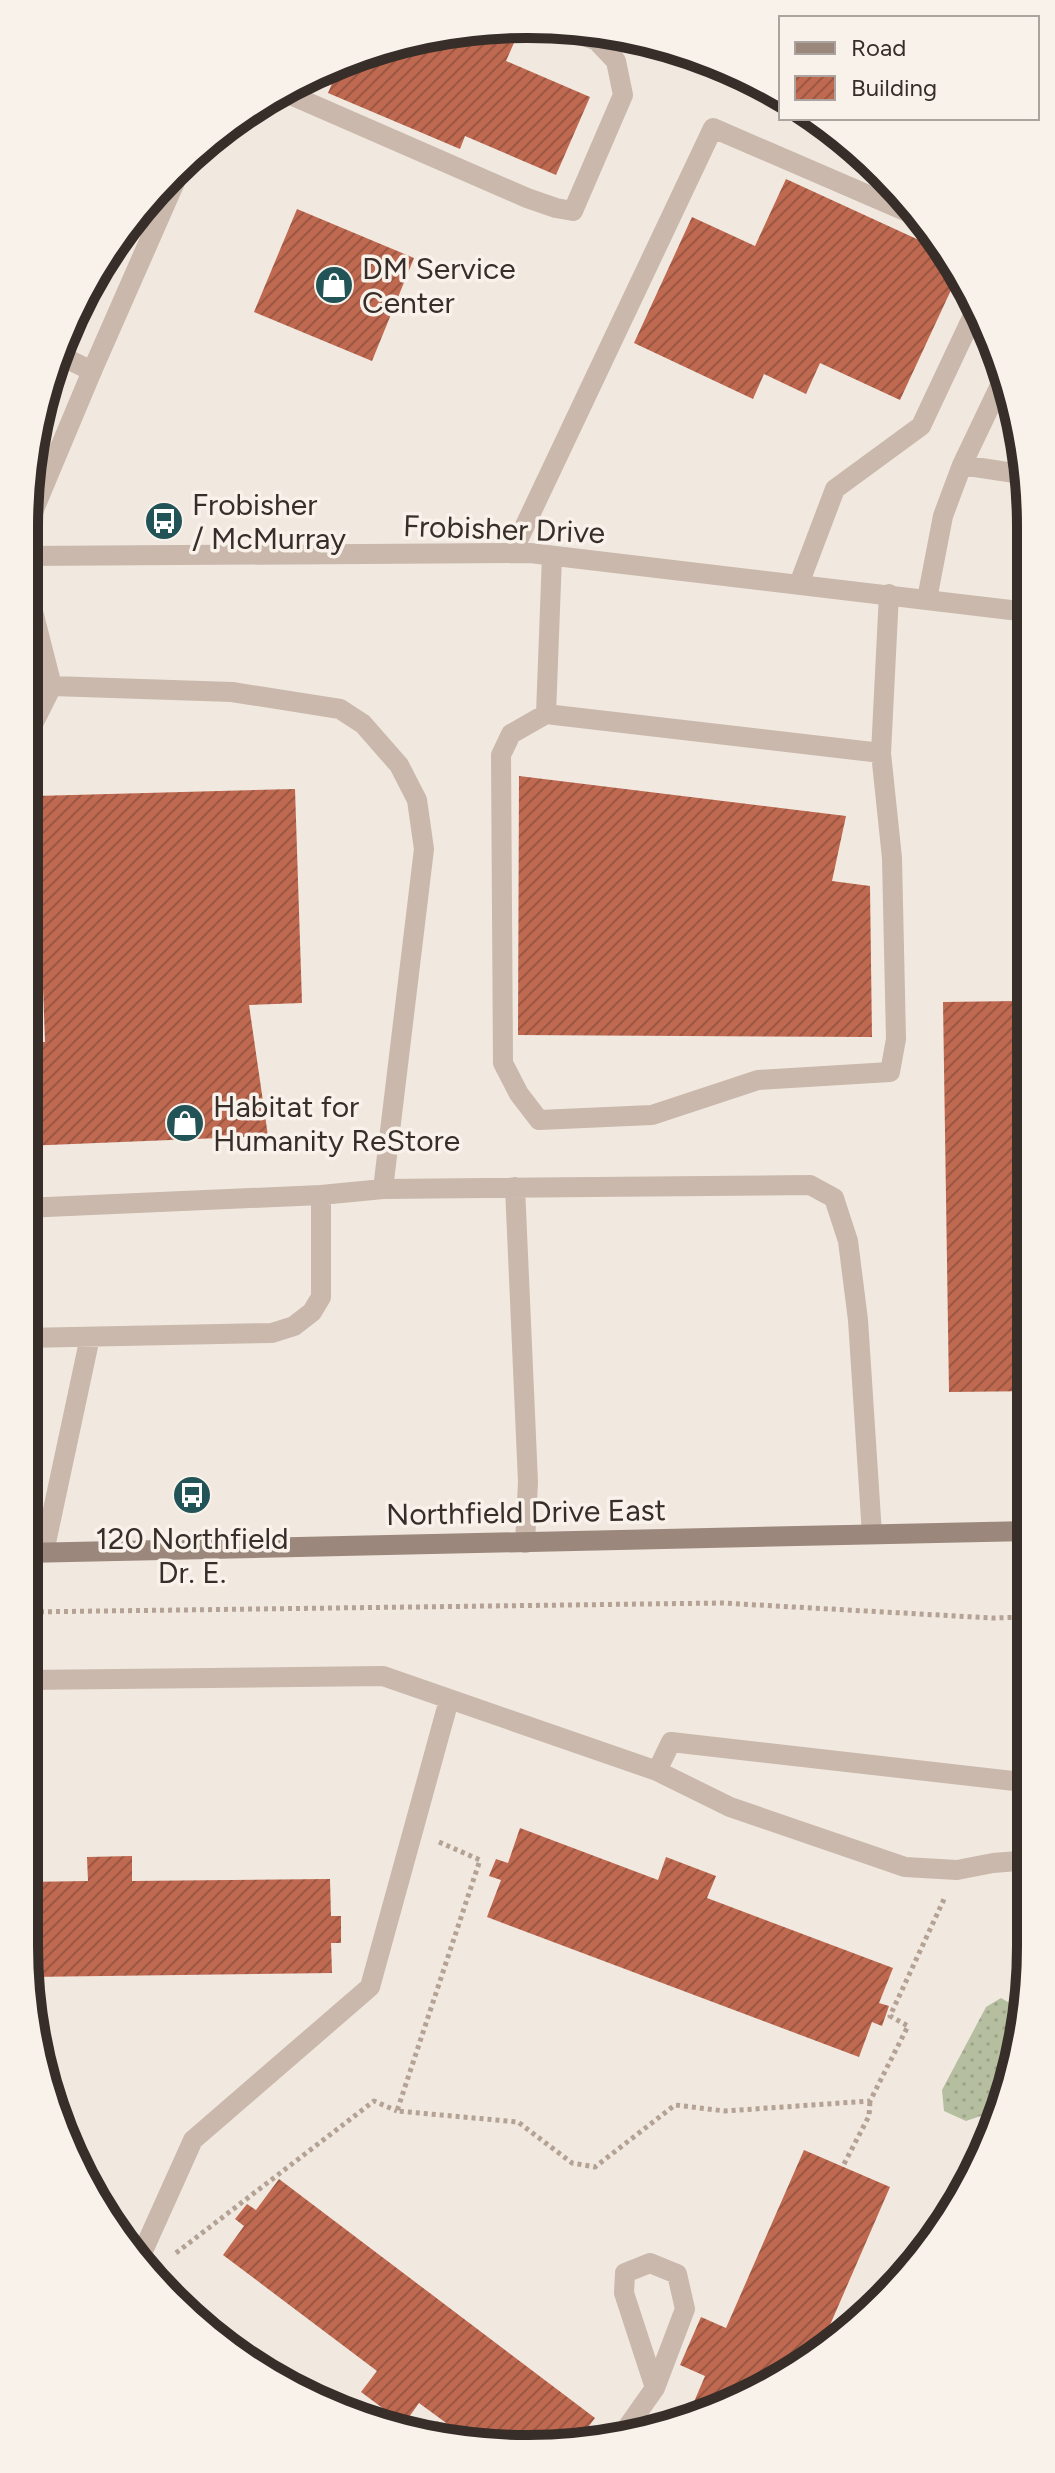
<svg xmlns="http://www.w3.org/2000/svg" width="1055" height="2473" viewBox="0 0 1055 2473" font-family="Figtree,sans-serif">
	<defs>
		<pattern id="park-dots" width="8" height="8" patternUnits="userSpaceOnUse" patternTransform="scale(2)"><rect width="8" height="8" fill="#b5bf9f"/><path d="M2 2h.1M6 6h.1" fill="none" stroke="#9ca489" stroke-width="1.8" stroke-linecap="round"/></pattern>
		<pattern id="building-hatch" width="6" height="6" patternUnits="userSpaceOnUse" patternTransform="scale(2)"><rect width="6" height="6" fill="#be6950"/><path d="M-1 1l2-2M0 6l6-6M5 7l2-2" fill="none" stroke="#9b5743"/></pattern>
	</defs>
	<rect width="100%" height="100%" fill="#f1e8df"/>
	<!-- park -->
	<path fill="url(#park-dots)" d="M1001,1998L1020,2009L1009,2066L1004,2108L966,2121L944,2111L942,2090L986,2007Z"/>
	<!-- building -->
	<path fill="url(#building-hatch)" d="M493,26L517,36L506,61L590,97L556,175L465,136L460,149L328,93L339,67Z
		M786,179L945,252L958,275L900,400L820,363L806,394L764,374L753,399L634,343L692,217L755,246Z
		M297,209L414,258L372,361L254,312Z
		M519,776L846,816L832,881L870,886L872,1037L518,1035Z
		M295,789L302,1003L249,1005L268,1136L24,1146V1042H45L36,796Z
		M1028,1001L1029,1391L949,1392L943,1002Z
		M520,1828L658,1880L666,1857L716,1876L707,1898L893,1968L879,2003L889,2006L882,2026L872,2022L859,2057L487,1917L501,1880L489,1876L496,1859L508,1863Z
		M132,1856V1881L330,1879L331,1916H341V1943H331L332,1973L29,1977L24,1946V1882L88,1881L87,1857Z
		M804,2150L890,2187L820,2348L779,2382L688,2416L705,2376L680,2365L701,2317L726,2328Z
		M279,2179L595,2418L579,2439H468L419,2403L404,2424L361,2392L377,2371L223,2255L244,2226L235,2219L247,2204L256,2210Z"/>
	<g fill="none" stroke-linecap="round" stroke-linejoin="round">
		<!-- path -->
		<path stroke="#b4a295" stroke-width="5" stroke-dasharray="4 4" stroke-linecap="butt" d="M24,1612L722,1603L992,1618L1030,1617
			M439,1842L480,1860L397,2111L518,2122L572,2163L595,2167L675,2105L725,2111L870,2101L908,2026L890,2016L945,1897
			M844,2164L869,2116L870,2101
			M176,2253L374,2101L397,2111
			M427,2438L441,2420"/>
		<!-- lane -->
		<path stroke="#c9b8ab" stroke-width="20" d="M284,92L527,198L556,208L573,211L623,95L616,61L597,41L587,37
			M57,354L92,371
			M962,465L1027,475
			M512,553L713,128L926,220
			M552,556L546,714L881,753L889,594
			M24,576L52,686L232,692L340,709L363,724L399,765L417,800L424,849L383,1189L321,1195
			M799,584L835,489L921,426L977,307
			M927,599L943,516L962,465L1004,377
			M546,714L511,734L501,755L503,1063L519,1094L539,1120L652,1115L758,1080L890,1072L896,1039L892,858L881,753
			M24,742L52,686
			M515,1187L528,1482L525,1543
			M383,1189L810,1185L834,1198L848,1241L858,1320L872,1534
			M24,1338L272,1333L294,1326L312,1312L321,1297V1195L24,1208
			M44,1552L90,1337
			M24,1680L383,1676L657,1771L730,1807L905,1867L957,1870L993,1863L1031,1860
			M657,1771L671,1742L1031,1783
			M139,2260L193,2140L370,1987L449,1700
			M619,2439L655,2388L685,2309L677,2274L650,2263L625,2273L624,2293L655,2388"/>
		<!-- street -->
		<path stroke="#c9b8ab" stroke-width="20" d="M24,541L35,507L92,371L179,173
			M24,556L530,553L1027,612"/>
		<!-- secondary -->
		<path stroke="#9c877c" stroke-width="20" d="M24,1553L1030,1531"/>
	</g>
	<!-- icons -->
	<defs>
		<symbol id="shop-disc" viewBox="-11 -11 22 22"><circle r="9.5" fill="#225356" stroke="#f9f2eb"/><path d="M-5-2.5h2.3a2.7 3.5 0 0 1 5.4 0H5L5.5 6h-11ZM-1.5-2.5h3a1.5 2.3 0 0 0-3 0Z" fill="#fff"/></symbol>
		<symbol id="bus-disc" viewBox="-11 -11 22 22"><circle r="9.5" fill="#225356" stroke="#f9f2eb"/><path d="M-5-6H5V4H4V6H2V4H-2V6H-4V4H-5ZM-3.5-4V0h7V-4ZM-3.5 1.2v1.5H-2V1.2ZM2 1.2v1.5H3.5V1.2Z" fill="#fff"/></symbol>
	</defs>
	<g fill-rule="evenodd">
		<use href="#shop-disc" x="312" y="263" width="44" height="44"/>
		<use href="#bus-disc" x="142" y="499" width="44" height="44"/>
		<use href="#shop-disc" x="163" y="1101" width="44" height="44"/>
		<use href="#bus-disc" x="170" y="1473" width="44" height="44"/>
	</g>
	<g text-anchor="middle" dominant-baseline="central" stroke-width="7" stroke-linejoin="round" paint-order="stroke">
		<!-- poi labels -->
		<g font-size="30" fill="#372e2a" stroke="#f9f2eb" text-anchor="start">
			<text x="362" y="268">DM Service<tspan x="362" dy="34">Center</tspan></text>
			<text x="192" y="504">Frobisher<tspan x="192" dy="34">/ McMurray</tspan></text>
			<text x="213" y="1106">Habitat for<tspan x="213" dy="34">Humanity ReStore</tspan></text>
			<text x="192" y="1538" text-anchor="middle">120 Northfield<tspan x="192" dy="34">Dr. E.</tspan></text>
		</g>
		<!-- street labels -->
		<g font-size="30" fill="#372e2a" stroke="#f9f2eb">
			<text transform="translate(504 529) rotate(2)">Frobisher Drive</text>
			<text transform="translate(526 1512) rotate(-1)">Northfield Drive East</text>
		</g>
	</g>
	<!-- crop -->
	<path d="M0 0H1055V2473H0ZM527 38H528A489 489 0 0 1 1017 527V1946A489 489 0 0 1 528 2435H527A489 489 0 0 1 38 1946V527A489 489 0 0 1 527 38Z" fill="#f9f2eb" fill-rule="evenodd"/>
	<path fill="none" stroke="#372e2a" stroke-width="10" d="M527 38H528A489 489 0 0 1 1017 527V1946A489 489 0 0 1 528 2435H527A489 489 0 0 1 38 1946V527A489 489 0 0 1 527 38Z"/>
	<!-- legend -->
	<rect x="779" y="16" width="260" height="104" fill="#f9f2eb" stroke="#aba49e" stroke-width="2"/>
	<rect x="795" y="42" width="40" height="12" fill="#9c877c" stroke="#aba49e" stroke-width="2"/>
	<text x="851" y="56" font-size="24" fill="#372e2a">Road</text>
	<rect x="795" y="76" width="40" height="24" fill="url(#building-hatch)" stroke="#aba49e" stroke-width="2"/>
	<text x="851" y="96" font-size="24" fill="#372e2a">Building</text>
</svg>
